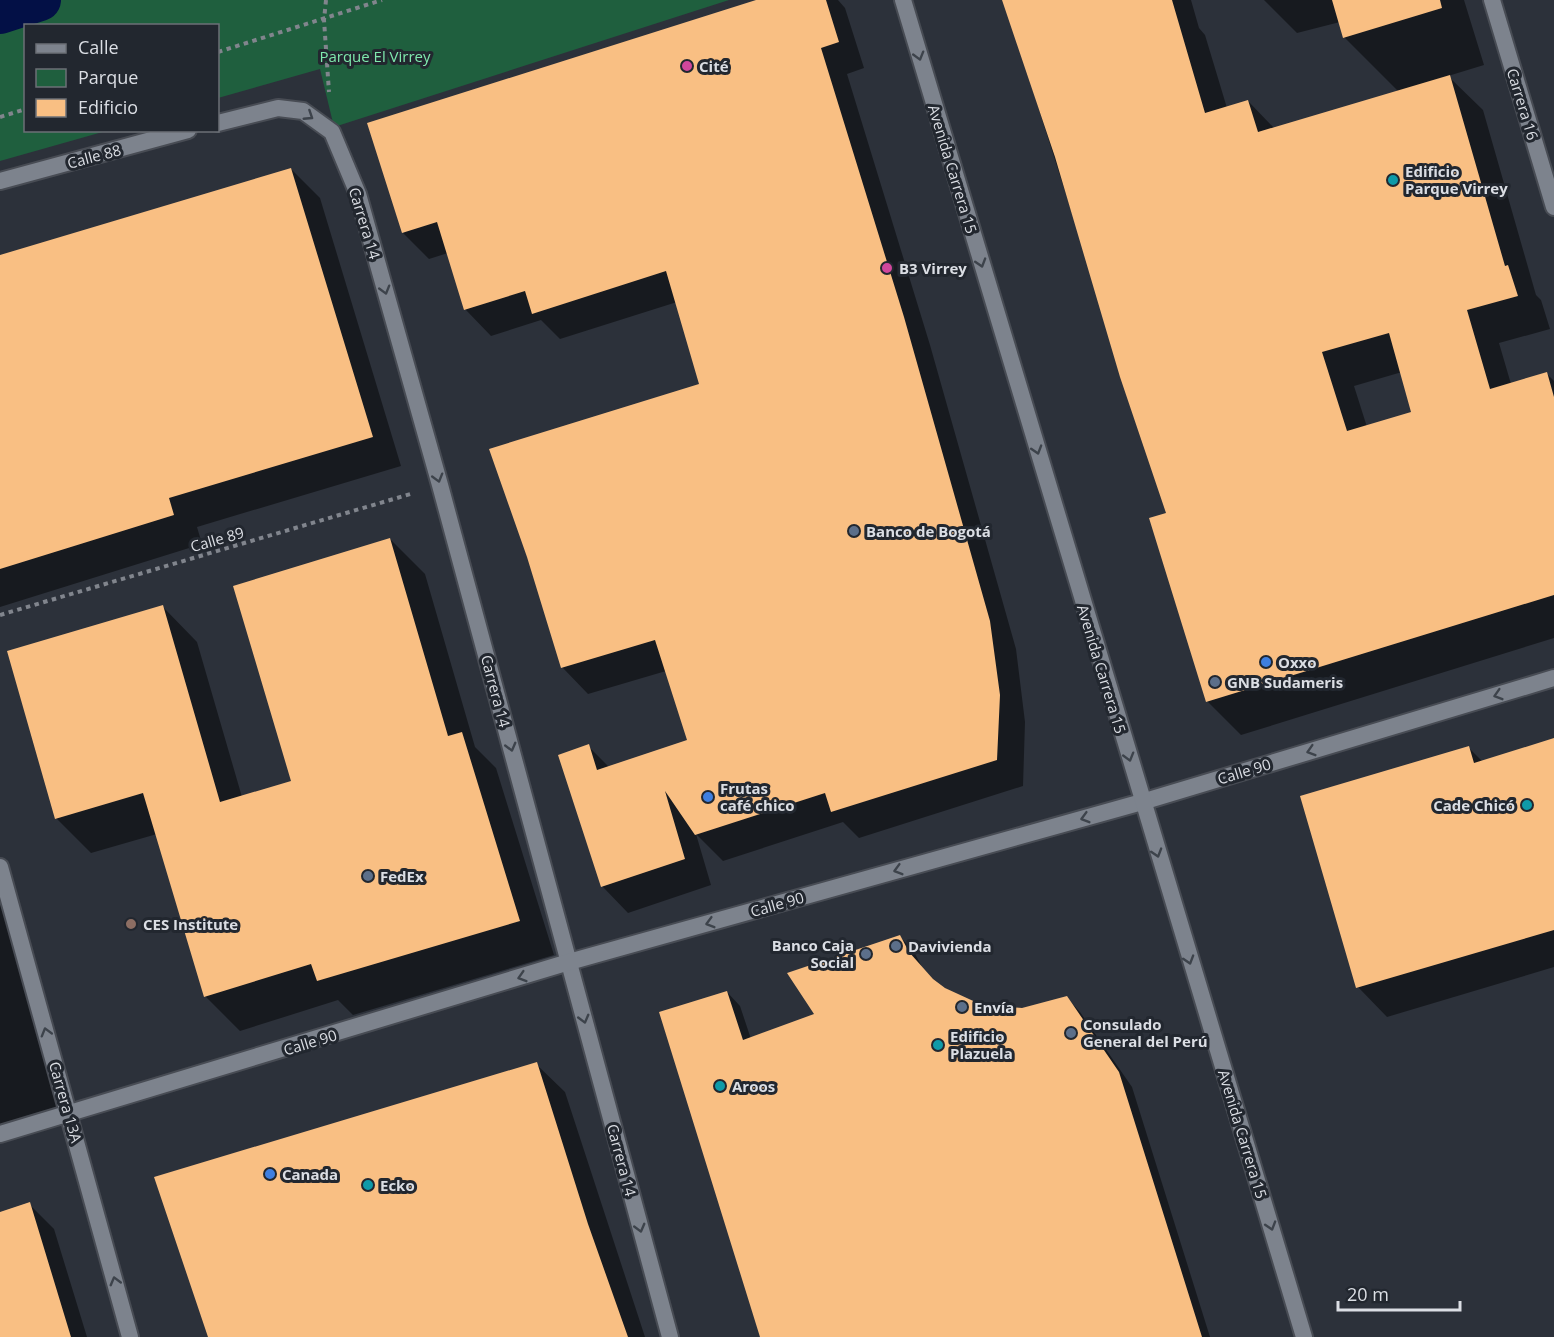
<svg xmlns="http://www.w3.org/2000/svg" width="1554" height="1337" viewBox="0 0 1554 1337" font-family="'Open Sans',sans-serif">
	<rect width="100%" height="100%" fill="#2c313a"/>
	<!-- green -->
	<path fill="#1f5f3e" d="M0,0H729L334,127L320,69L218,98V26H26V130L106,131L0,161Z"/>
	<!-- shadow -->
	<path fill="#0007" fill-rule="evenodd" d="M761,0H838L845,8L864,68L847,74L930,345L1016,649L1025,722L1023,786L859,838L843,822L723,861L696,834L711,885L628,913L602,886L588,746L610,768L689,741L666,671L588,694L562,667L701,385L677,302L560,339L541,320L491,336L465,309L448,253L429,259L403,233Z
		M1004,0H1191L1199,28L1205,35L1227,108L1248,101L1275,129L1399,92L1344,37L1340,22L1297,33L1264,0H1464L1484,65L1448,76L1483,110L1536,295L1541,300L1550,329L1499,343L1511,384L1546,373L1554,381V638L1241,735L1207,701L1168,514ZM1402,372L1413,414L1367,427L1354,386Z
		M291,169L320,198L401,466L197,527L202,544L0,607V257Z
		M390,539L425,574L475,747L496,768L554,955L353,1015L338,1000L240,1031L205,996L157,834L91,853L56,818L163,607L197,642L242,797L293,782Z
		M1554,740V967L1387,1017L1358,987L1468,747L1483,762Z
		M0,891L70,1118L0,1140Z
		M900,937L913,950L922,967L937,984L981,1007L1022,1010L1067,998L1080,1012L1132,1087L1210,1337H761L727,992L740,1006L751,1039L816,1015Z
		M536,1064L565,1092L645,1337H209Z
		M29,1204L54,1229L87,1337H0V1213Z"/>
	<g fill="none" stroke-linecap="round" stroke-linejoin="round">
		<!-- canal -->
		<path stroke="#031046" stroke-width="42" d="M0,13L40,0"/>
	</g>
	<!-- building -->
	<path fill="#f9bf83" fill-rule="evenodd" d="M756,0H826L839,42L821,48L904,317L990,621L1000,695L997,760L831,812L825,793L695,835L665,791L685,859L601,887L558,755L589,744L597,770L687,740L655,640L561,668L527,557L489,449L699,384L666,271L532,314L525,291L464,310L437,222L402,233L367,123Z
		M1002,0H1172L1205,113L1248,100L1258,132L1450,75L1505,266L1508,265L1518,296L1467,310L1490,389L1547,372L1554,397V595L1206,702L1149,518L1166,513L1120,377L1055,157ZM1389,333L1411,412L1347,431L1322,352Z
		M1332,0H1440L1442,8L1343,38Z
		M291,168L373,437L169,498L174,515L0,569V255Z
		M390,538L448,736L462,732L520,921L317,981L311,964L204,997L143,793L55,819L7,651L163,605L220,802L291,781L233,586Z
		M1554,738V930L1356,988L1300,796L1469,746L1474,763Z
		M900,935L909,952L933,979L945,988L982,1005L1022,1008L1067,996L1119,1072L1202,1337H760L659,1012L727,991L743,1040L814,1014L787,973Z
		M537,1062L588,1224L628,1337H208L154,1177Z
		M30,1202L71,1337H0V1212Z"/>
	<g fill="none" stroke-linecap="round" stroke-linejoin="round">
		<defs>
			<path id="minor" d="M1492,0L1554,207
				M218,123L278,108L303,111L332,132L358,194L440,485L670,1337
				M0,181L188,130
				M0,867L130,1337"/>
			<path id="tertiary" d="M0,1134L569,962L1142,802L1554,678"/>
			<path id="secondary" d="M903,0L1304,1337"/>
		</defs>
		<!-- minor casing -->
		<use href="#minor" stroke="#484c54" stroke-width="20"/>
		<!-- tertiary casing -->
		<use href="#tertiary" stroke="#484c54" stroke-width="20"/>
		<!-- secondary casing -->
		<use href="#secondary" stroke="#484c54" stroke-width="20"/>
		<!-- path -->
		<path stroke="#81858d" stroke-width="4" stroke-dasharray="4.5 4.5" stroke-linecap="butt" d="M326,0L324,20L329,92
			M218,52L382,0
			M0,117L26,109
			M0,615L414,493"/>
		<!-- minor -->
		<use href="#minor" stroke="#7d838d" stroke-width="16"/>
		<!-- tertiary -->
		<use href="#tertiary" stroke="#7d838d" stroke-width="16"/>
		<!-- secondary -->
		<use href="#secondary" stroke="#7d838d" stroke-width="16"/>
	</g>
	<!-- one-way arrows -->
	<defs><path id="oneway-chevron" d="M-2-3.5L2.5 0L-2 3.5" fill="none" stroke-width="1.6" stroke-linecap="round" stroke-linejoin="round" transform="scale(1.5)"/></defs>
	<g stroke="#3d434b">
		<use href="#oneway-chevron" transform="translate(919 56) rotate(74)"/>
		<use href="#oneway-chevron" transform="translate(309 116) rotate(33)"/>
		<use href="#oneway-chevron" transform="translate(981 263) rotate(73)"/>
		<use href="#oneway-chevron" transform="translate(385 290) rotate(74)"/>
		<use href="#oneway-chevron" transform="translate(1037 450) rotate(73)"/>
		<use href="#oneway-chevron" transform="translate(438 478) rotate(74)"/>
		<use href="#oneway-chevron" transform="translate(1498 695) rotate(163)"/>
		<use href="#oneway-chevron" transform="translate(511 747) rotate(75)"/>
		<use href="#oneway-chevron" transform="translate(1311 751) rotate(163)"/>
		<use href="#oneway-chevron" transform="translate(1129 757) rotate(74)"/>
		<use href="#oneway-chevron" transform="translate(1085 818) rotate(164)"/>
		<use href="#oneway-chevron" transform="translate(1157 853) rotate(73)"/>
		<use href="#oneway-chevron" transform="translate(898 870) rotate(164)"/>
		<use href="#oneway-chevron" transform="translate(710 923) rotate(164)"/>
		<use href="#oneway-chevron" transform="translate(1189 960) rotate(73)"/>
		<use href="#oneway-chevron" transform="translate(522 977) rotate(163)"/>
		<use href="#oneway-chevron" transform="translate(584 1019) rotate(75)"/>
		<use href="#oneway-chevron" transform="translate(46 1032) rotate(-106)"/>
		<use href="#oneway-chevron" transform="translate(1271 1226) rotate(73)"/>
		<use href="#oneway-chevron" transform="translate(640 1228) rotate(75)"/>
		<use href="#oneway-chevron" transform="translate(115 1281) rotate(-105)"/>
	</g>
	<!-- markers -->
	<g fill="#d1479c" stroke="#22272f" stroke-width="2">
		<circle cx="687" cy="66" r="6"/>
		<circle cx="887" cy="268" r="6"/>
	</g>
	<g fill="#0f9aa8" stroke="#22272f" stroke-width="2">
		<circle cx="1393" cy="180" r="6"/>
		<circle cx="1527" cy="805" r="6"/>
		<circle cx="938" cy="1045" r="6"/>
		<circle cx="720" cy="1086" r="6"/>
		<circle cx="368" cy="1185" r="6"/>
	</g>
	<g fill="#5c6f8a" stroke="#22272f" stroke-width="2">
		<circle cx="854" cy="531" r="6"/>
		<circle cx="1215" cy="682" r="6"/>
		<circle cx="368" cy="876" r="6"/>
		<circle cx="896" cy="946" r="6"/>
		<circle cx="866" cy="954" r="6"/>
		<circle cx="962" cy="1007" r="6"/>
		<circle cx="1071" cy="1033" r="6"/>
	</g>
	<g fill="#3f7fe0" stroke="#22272f" stroke-width="2">
		<circle cx="1266" cy="662" r="6"/>
		<circle cx="708" cy="797" r="6"/>
		<circle cx="270" cy="1174" r="6"/>
	</g>
	<circle fill="#8d6e63" stroke="#22272f" stroke-width="2" cx="131" cy="924" r="6"/>
	<g text-anchor="middle" dominant-baseline="central" stroke-width="6" stroke-linejoin="round" paint-order="stroke">
		<!-- park labels -->
		<g font-size="15" fill="#7fe9ad" stroke="#22272f">
			<text x="375" y="56">Parque El Virrey</text>
		</g>
		<!-- poi labels -->
		<g font-size="15" font-weight="bold" fill="#dbdee4" stroke="#22272f" text-anchor="start">
			<text x="699" y="66">Cité</text>
			<text x="1405" y="171">Edificio<tspan x="1405" dy="17">Parque Virrey</tspan></text>
			<text x="899" y="268">B3 Virrey</text>
			<text x="866" y="531">Banco de Bogotá</text>
			<text x="1278" y="662">Oxxo</text>
			<text x="1227" y="682">GNB Sudameris</text>
			<text x="720" y="788">Frutas<tspan x="720" dy="17">café chico</tspan></text>
			<text x="1515" y="805" text-anchor="end">Cade Chicó</text>
			<text x="380" y="876">FedEx</text>
			<text x="143" y="924">CES Institute</text>
			<text x="854" y="945" text-anchor="end">Banco Caja<tspan x="854" dy="17">Social</tspan></text>
			<text x="908" y="946">Davivienda</text>
			<text x="974" y="1007">Envía</text>
			<text x="1083" y="1024">Consulado<tspan x="1083" dy="17">General del Perú</tspan></text>
			<text x="950" y="1036">Edificio<tspan x="950" dy="17">Plazuela</tspan></text>
			<text x="732" y="1086">Aroos</text>
			<text x="282" y="1174">Canada</text>
			<text x="380" y="1185">Ecko</text>
		</g>
		<!-- street labels -->
		<g font-size="15" fill="#dbdee4" stroke="#22272f">
			<text transform="translate(1523 104) rotate(73)">Carrera 16</text>
			<text transform="translate(94 156) rotate(-15)">Calle 88</text>
			<text transform="translate(953 169) rotate(73)">Avenida Carrera 15</text>
			<text transform="translate(365 223) rotate(73)">Carrera 14</text>
			<text transform="translate(217 539) rotate(-16)">Calle 89</text>
			<text transform="translate(1102 669) rotate(73)">Avenida Carrera 15</text>
			<text transform="translate(496 691) rotate(75)">Carrera 14</text>
			<text transform="translate(1244 771) rotate(-17)">Calle 90</text>
			<text transform="translate(777 904) rotate(-16)">Calle 90</text>
			<text transform="translate(310 1042) rotate(-17)">Calle 90</text>
			<text transform="translate(66 1102) rotate(74)">Carrera 13A</text>
			<text transform="translate(1243 1134) rotate(73)">Avenida Carrera 15</text>
			<text transform="translate(622 1160) rotate(75)">Carrera 14</text>
		</g>
	</g>
	<!-- legend -->
	<rect x="24" y="24" width="195" height="108" fill="#22272f" stroke="#6c7077" stroke-width="1.5"/>
	<rect x="36" y="44" width="30" height="9" fill="#7d838d" stroke="#6c7077" stroke-width="1.5"/>
	<text x="78" y="54" font-size="18" fill="#dbdee4">Calle</text>
	<rect x="36" y="69" width="30" height="18" fill="#1f5f3e" stroke="#6c7077" stroke-width="1.5"/>
	<text x="78" y="84" font-size="18" fill="#dbdee4">Parque</text>
	<rect x="36" y="99" width="30" height="18" fill="#f9bf83" stroke="#6c7077" stroke-width="1.5"/>
	<text x="78" y="114" font-size="18" fill="#dbdee4">Edificio</text>
	<!-- scale -->
	<path d="M1338 1301v9h122v-9" fill="none" stroke="#dbdee4" stroke-width="3"/>
	<text x="1347" y="1301" font-size="18" fill="#dbdee4" stroke="#22272f" stroke-width="4.5" paint-order="stroke">20 m</text>
</svg>
